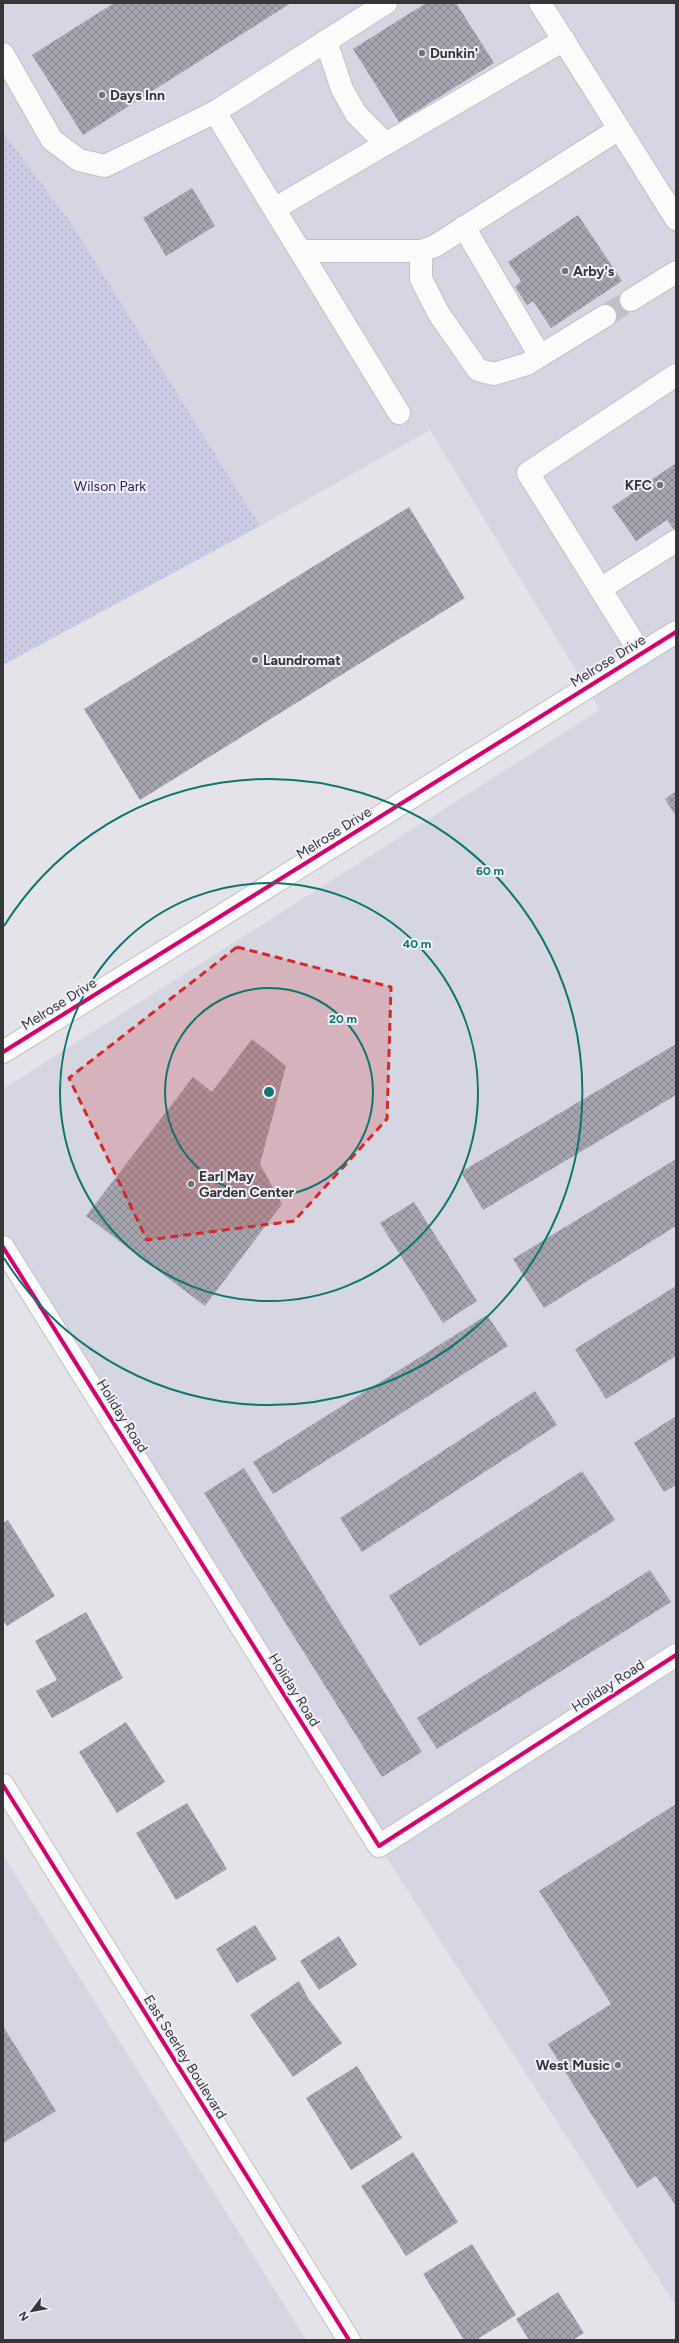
<svg xmlns="http://www.w3.org/2000/svg" width="679" height="2343" viewBox="0 0 679 2343" font-family="Figtree,sans-serif">
	<defs>
		<pattern id="park-dots" width="8" height="8" patternUnits="userSpaceOnUse"><rect width="8" height="8" fill="#cccbe5"/><path d="M2 2h.1M6 6h.1" fill="none" stroke="#b0afc5" stroke-width="1.8" stroke-linecap="round"/></pattern>
		<pattern id="building-cross-hatch" width="8" height="8" patternUnits="userSpaceOnUse"><rect width="8" height="8" fill="#a5a4af"/><path d="M0 0l8 8M0 8l8-8" fill="none" stroke="#87868f"/></pattern>
	</defs>
	<rect width="100%" height="100%" fill="#e3e3e9"/>
	<!-- built -->
	<path fill="#d6d5e2" d="M3,3H676V2306L379,1846L3,1247V1089L600,710L430,430L260,526L73,226L3,132Z
		M3,1855L306,2340H3Z"/>
	<!-- park -->
	<path fill="url(#park-dots)" d="M3,132L73,226L260,526L3,665Z"/>
	<!-- building -->
	<path fill="url(#building-cross-hatch)" d="M114,3H291L83,135L32,55Z
		M426,3H456L494,63L399,122L353,49Z
		M192,188L215,226L166,256L143,218Z
		M578,215L622,281L551,328L533,301L527,305L515,287L521,281L508,262Z
		M676,463V528L674,530L667,520L636,541L612,507Z
		M409,507L465,598L140,800L84,709Z
		M676,791V816L665,799Z
		M252,1039L286,1066L260,1164L282,1204L205,1306L86,1216L193,1077L212,1092Z
		M676,1044V1095L483,1210L461,1172Z
		M676,1159V1226L544,1308L513,1259Z
		M414,1202L477,1301L443,1323L380,1223Z
		M676,1286V1356L606,1399L575,1349Z
		M487,1315L508,1346L273,1494L253,1462Z
		M535,1391L557,1425L362,1552L340,1518Z
		M676,1416V1485L664,1492L634,1443Z
		M244,1468L422,1752L382,1777L204,1493Z
		M582,1471L615,1520L420,1646L389,1596Z
		M8,1520L55,1596L7,1626L3,1620V1523Z
		M650,1570L671,1602L437,1749L417,1718Z
		M86,1612L123,1678L52,1718L36,1691L57,1680L35,1641Z
		M126,1722L165,1782L117,1813L79,1752Z
		M187,1803L227,1869L176,1900L136,1833Z
		M676,1804V2206L656,2176L637,2188L548,2044L611,2004L539,1891Z
		M255,1925L277,1959L237,1983L216,1949Z
		M339,1936L357,1965L319,1990L300,1961Z
		M299,1981L308,1998L342,2043L293,2077L250,2015Z
		M3,2026L56,2111L3,2143Z
		M357,2066L402,2138L351,2170L306,2098Z
		M413,2152L458,2222L406,2256L361,2186Z
		M472,2244L516,2315L476,2340H464L423,2274Z
		M558,2292L584,2333L573,2340H529L516,2319Z"/>
	<g fill="none" stroke-linecap="round" stroke-linejoin="round">
		<!-- minor-tunnel -->
		<path stroke="#c0c0c6" stroke-width="22" stroke-dasharray="22 11" stroke-linecap="butt" d="M605,316L631,300"/>
		<defs>
			<path id="minor" d="M386,3L215,112L399,413
				M540,3L676,219
				M326,41L342,89L356,114L386,144
				M3,54L52,140L79,160L105,166L215,112
				M274,209L564,40
				M464,227L540,356
				M300,251H421L435,246L619,129
				M421,251V279L439,314L478,370L494,374L527,364L605,316
				M631,300L676,272
				M600,589L676,541
				M641,654L528,473L676,375
				M3,1052L676,632
				M3,1247L379,1846L676,1655
				M3,1785L349,2340"/>
		</defs>
		<!-- minor casing -->
		<use href="#minor" stroke="#c1c1c6" stroke-width="24"/>
		<!-- minor -->
		<use href="#minor" stroke="#fbfbfc" stroke-width="22"/>
		<defs>
			<path id="cycleway" d="M3,1052L676,632
				M3,1247L379,1846L676,1655
				M3,1785L349,2340"/>
		</defs>
		<!-- cycleway casing -->
		<use href="#cycleway" stroke="#efeef8" stroke-width="6"/>
		<!-- cycleway -->
		<use href="#cycleway" stroke="#d6006c" stroke-width="4"/>
	</g>
	<!-- marked area -->
	<path fill="#d62828" fill-opacity="0.2" stroke="#d62828" stroke-width="3" stroke-dasharray="8 5" stroke-linejoin="round" d="M237,947L391,987L387,1119L294,1221L147,1240L69,1078Z"/>
	<!-- distance rings -->
	<g fill="none" stroke="#0f766e" stroke-width="2">
		<circle cx="269" cy="1092" r="104"/>
		<circle cx="269" cy="1092" r="209"/>
		<path d="M4 926A313 313 0 1 1 4 1258"/>
	</g>
	<!-- markers -->
	<g fill="#737377" stroke="#efeef8" stroke-width="1.5">
		<circle cx="422" cy="53" r="4"/>
		<circle cx="102" cy="95" r="4"/>
		<circle cx="565" cy="271" r="4"/>
		<circle cx="660" cy="485" r="4"/>
		<circle cx="255" cy="660" r="4"/>
		<circle cx="191" cy="1184" r="4"/>
		<circle cx="618" cy="2065" r="4"/>
	</g>
	<g text-anchor="middle" dominant-baseline="central" stroke-width="4" stroke-linejoin="round" paint-order="stroke">
		<!-- poi labels -->
		<g font-size="14" font-weight="bold" fill="#363639" stroke="#efeef8" text-anchor="start">
			<text x="430" y="53">Dunkin'</text>
			<text x="110" y="95">Days Inn</text>
			<text x="573" y="271">Arby's</text>
			<text x="652" y="485" text-anchor="end">KFC</text>
			<text x="263" y="660">Laundromat</text>
			<text x="199" y="1176">Earl May<tspan x="199" dy="16">Garden Center</tspan></text>
			<text x="610" y="2065" text-anchor="end">West Music</text>
		</g>
		<!-- park labels -->
		<g font-size="14" fill="#2c2158" stroke="#efeef8">
			<text x="110" y="486">Wilson Park</text>
		</g>
		<!-- street labels -->
		<g font-size="14" fill="#363639" stroke="#efeef8">
			<text transform="translate(608 661) rotate(-32)">Melrose Drive</text>
			<text transform="translate(334 833) rotate(-32)">Melrose Drive</text>
			<text transform="translate(59 1004) rotate(-32)">Melrose Drive</text>
			<text transform="translate(122 1416) rotate(58)">Holiday Road</text>
			<text transform="translate(608 1686) rotate(-33)">Holiday Road</text>
			<text transform="translate(294 1690) rotate(58)">Holiday Road</text>
			<text transform="translate(185 2057) rotate(58)">East Seerley Boulevard</text>
		</g>
	</g>
	<circle cx="269" cy="1092" r="6" fill="#0f766e" stroke="#efeef8" stroke-width="2"/>
	<g font-size="12" text-anchor="middle" font-weight="bold" fill="#0f766e" stroke="#efeef8" stroke-width="4" stroke-linejoin="round" paint-order="stroke">
		<text x="490" y="875">60 m</text>
		<text x="417" y="948">40 m</text>
		<text x="343" y="1023">20 m</text>
	</g>
	<!-- border -->
	<rect width="679" height="2343" fill="none" stroke="#363639" stroke-width="8"/>
	<!-- north arrow -->
	<g transform="translate(32 2311) rotate(238)" stroke="#efeef8" stroke-width="3" paint-order="stroke">
	<path d="M0-3L7 15L0 10L-7 15Z" fill="#363639"/>
	<text y="-6" font-size="11" font-weight="bold" text-anchor="middle" fill="#363639">N</text>
	</g>
</svg>
